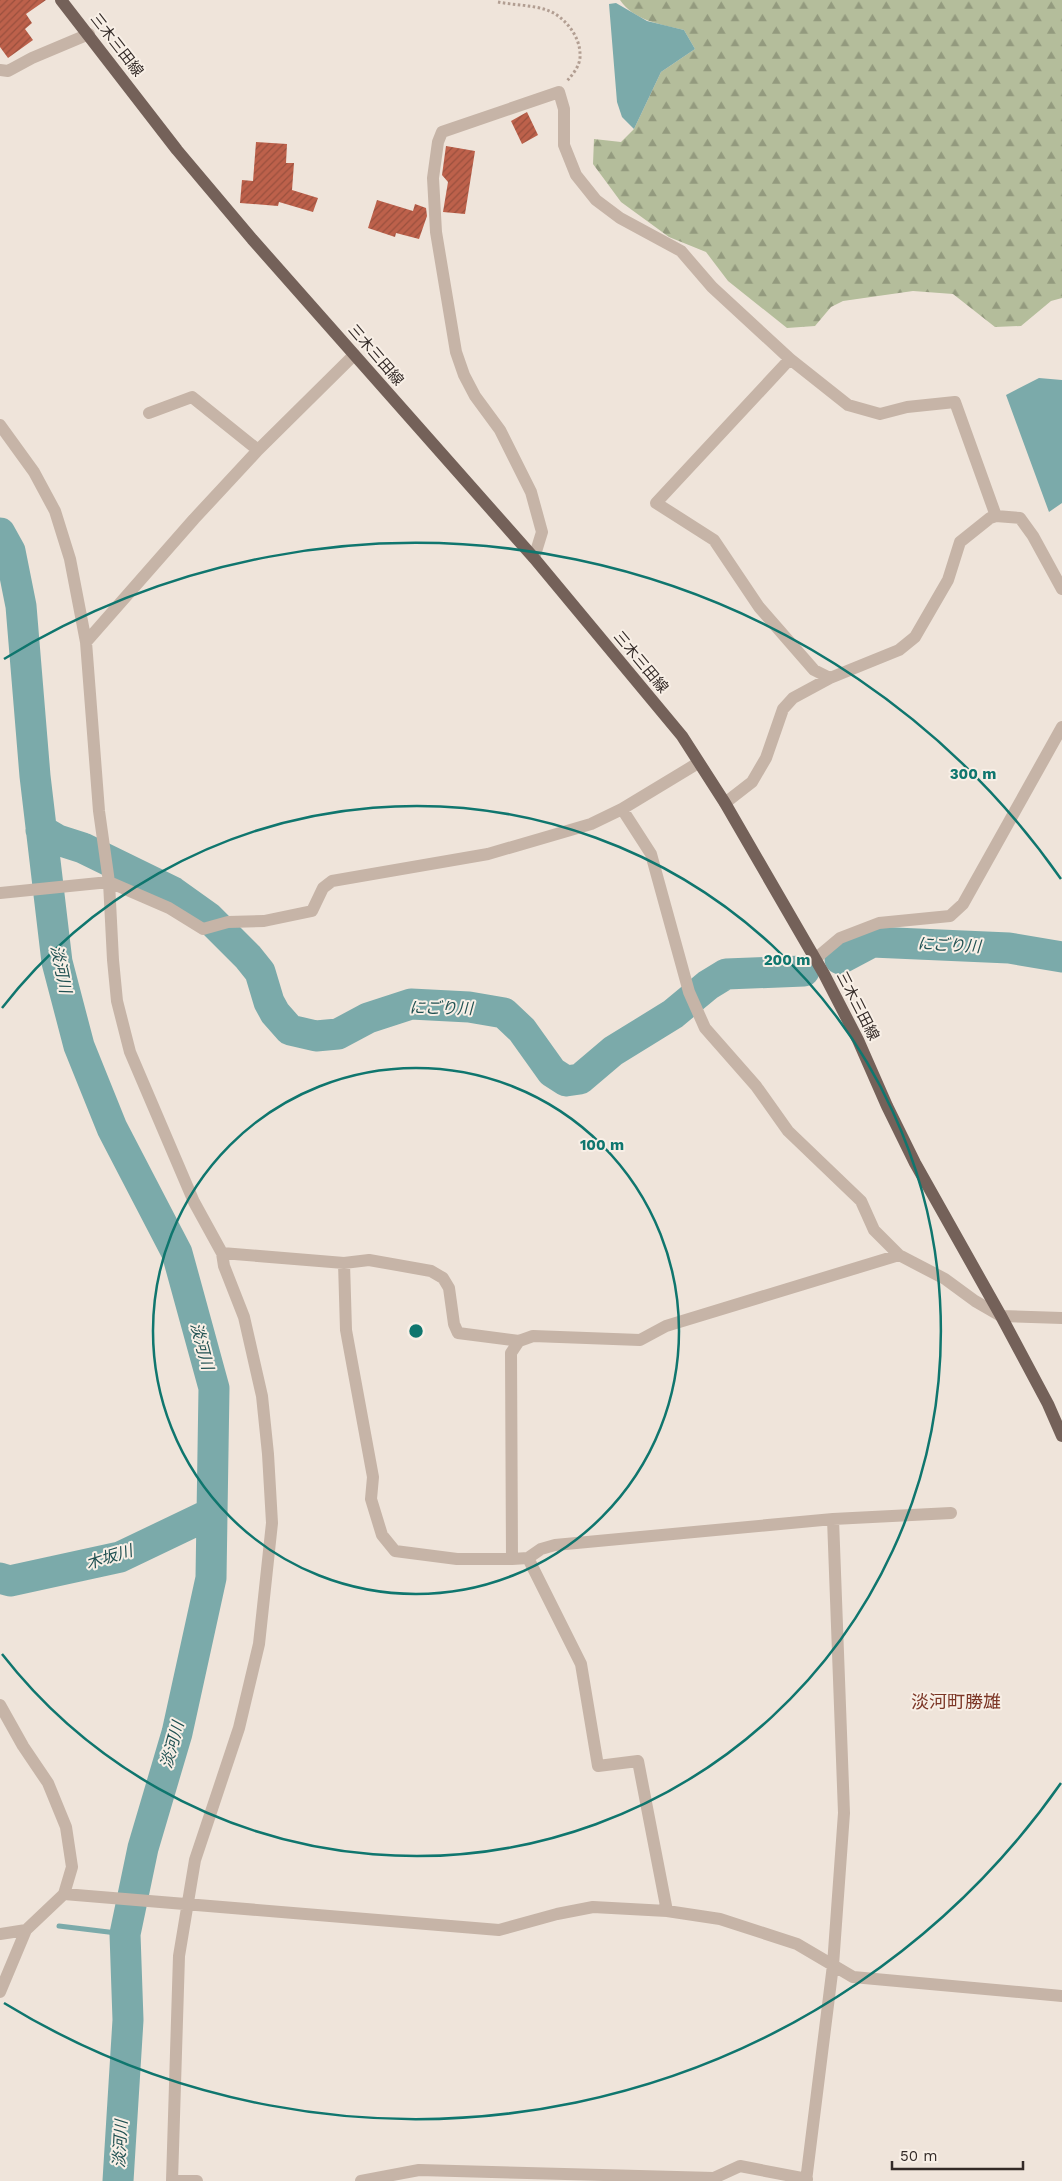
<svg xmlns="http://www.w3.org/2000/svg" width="1062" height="2181" viewBox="0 0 1062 2181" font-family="'Work Sans','Noto Sans JP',sans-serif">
	<defs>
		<pattern id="forest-firs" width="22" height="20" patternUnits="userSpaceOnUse" patternTransform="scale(1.25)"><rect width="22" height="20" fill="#b4bd9b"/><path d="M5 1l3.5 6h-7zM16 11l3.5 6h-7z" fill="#939a7e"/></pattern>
		<pattern id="building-hatch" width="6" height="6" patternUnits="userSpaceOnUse" patternTransform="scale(1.25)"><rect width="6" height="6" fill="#bd614b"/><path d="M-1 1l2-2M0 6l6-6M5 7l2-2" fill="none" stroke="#9a503e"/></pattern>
	</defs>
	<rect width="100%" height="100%" fill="#efe4da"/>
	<!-- forest -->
	<path fill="url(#forest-firs)" d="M620,0H1062V298L1051,301L1021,326L995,327L953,294L913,291L843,301L831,307L815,326L787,328L728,281L706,252L669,237L621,202L593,164L594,139L621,142L634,129L661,72L695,49L684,30C662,25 633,20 620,0Z"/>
	<!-- water -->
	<path fill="#7baaaa" d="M616,3L647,21L684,30L695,49L661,72L634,129L622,117L617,102L609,4Z
		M1039,378L1062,380V503L1049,512L1006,395Z"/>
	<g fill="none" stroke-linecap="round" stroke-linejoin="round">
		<!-- stream -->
		<path stroke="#7baaaa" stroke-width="5" d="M59,1926L125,1934"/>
		<!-- river -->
		<path stroke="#7baaaa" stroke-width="31" d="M0,533L10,551L21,606L35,776L57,962L79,1046L112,1128L177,1253L214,1388L211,1578L177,1733L143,1848L125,1934L128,2020L118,2181
			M41,830L58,840L83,848L173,892L208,917L248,957L260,972L269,1002L275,1013L290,1030L316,1036L338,1034L368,1018L411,1004L469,1007L504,1013L522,1030L552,1072L566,1081L580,1079L613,1051L673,1014L708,985L726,974L804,971
			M840,959L872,942L1009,948L1062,957
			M0,1578L10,1581L120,1557L212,1513"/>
	</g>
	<!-- building -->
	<path fill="url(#building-hatch)" d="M0,0H46L26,14L32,23L25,29L33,40L8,58L0,47Z
		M527,112L538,135L522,144L511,121Z
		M256,142L287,144L286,163H294L292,190L318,198L313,212L279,202L278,206L240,203L242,180L253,181Z
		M446,146L475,151L465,214L443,212L448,182L442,175Z
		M377,200L413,211L415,204L426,208L427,216L419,239L396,233L395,237L368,228Z"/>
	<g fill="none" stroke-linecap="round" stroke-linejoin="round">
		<!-- path -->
		<path stroke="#b29e92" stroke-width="3" stroke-dasharray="2.5 2.5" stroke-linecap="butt" d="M498,2C513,5 532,5 547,10C564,16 580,36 580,54C581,65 573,74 567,81"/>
		<!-- minor -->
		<path stroke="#c6b4a7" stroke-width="12" d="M0,70L8,71L32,58L89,34
			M790,359L656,503L714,540L759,607L814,670L830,678
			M149,413L192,397L258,450
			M0,425L34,472L55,511L70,559L86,642L99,811L109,882L113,960L117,1001L130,1052L194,1202L222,1253L224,1266L244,1317L262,1396L268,1454L272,1523L259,1644L239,1728L195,1860L179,1956L172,2181
			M534,558L542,532L531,492L500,430L475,396L464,375L456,352L436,232L433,178L438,142L442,132L559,92L564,109V145L576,175L596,200L620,218L681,251L712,287L790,359L848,405L880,414L907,407L955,402L996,516
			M86,642L194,519L258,450L354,355
			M725,803L752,782L766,758L783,709L793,698L830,678L899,650L915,637L948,580L960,542L990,518L996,516L1020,518L1033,536L1062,589
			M622,809L651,854L689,992L705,1028L756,1086L788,1131L861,1201L874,1230L899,1255L945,1279L975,1301L1001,1316L1062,1318
			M0,893L109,882L169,908L203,929L228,922L264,921L312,911L323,888L332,881L488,854L591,824L622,809L698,763
			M815,959L840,938L879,923L950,916L963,904L1062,727
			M222,1253L344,1263L369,1260L431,1271L443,1278L449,1288L454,1324L458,1333L519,1341
			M344,1263L346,1330L373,1477L371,1499L382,1535L395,1551L457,1559H512
			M528,1558L541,1549L555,1545L833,1519L951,1513
			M0,1705L23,1746L48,1783L66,1827L72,1867L64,1894
			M667,1911L638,1761L598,1766L581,1664L528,1558L512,1559L511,1353L519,1341L533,1336L640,1340L666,1326L899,1255
			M0,1934L26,1930
			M0,1992L26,1930L64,1894L499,1930L557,1914L593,1907L667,1911L720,1919L797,1944L853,1977L1062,1996
			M172,2181H197
			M361,2181L419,2170L714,2178L740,2166L807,2179
			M806,2181L833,1965L844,1813L833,1519"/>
		<!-- major -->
		<path stroke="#746159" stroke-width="12" d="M61,0L177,150L252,239L534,558L682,736L725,803L824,974L858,1040L887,1106L915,1163L1001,1316L1048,1404L1062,1436"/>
	</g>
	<!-- distance rings -->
	<g fill="none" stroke="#0f766e" stroke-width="2.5">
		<circle cx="416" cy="1331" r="263"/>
		<path d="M2 1008A525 525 0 1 1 2 1654"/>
		<path d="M1061 1783A788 788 0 0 1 4 2003M4 659A788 788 0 0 1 1061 879"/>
	</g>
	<g text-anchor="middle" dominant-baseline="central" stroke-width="4" stroke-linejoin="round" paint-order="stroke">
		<!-- street labels -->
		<g font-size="15" fill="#332a27" stroke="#f8efe6">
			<text transform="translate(117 45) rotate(52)">三木三田線</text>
			<text transform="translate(376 355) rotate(49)">三木三田線</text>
			<text transform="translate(641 662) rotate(50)">三木三田線</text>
			<text transform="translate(858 1006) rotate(63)">三木三田線</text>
		</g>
		<!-- water labels -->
		<g font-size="16" font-style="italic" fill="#205152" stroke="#f8efe6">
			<text transform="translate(949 945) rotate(3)">にごり川</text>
			<text transform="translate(61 969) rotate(78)">淡河川</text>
			<text transform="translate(441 1008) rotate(1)">にごり川</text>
			<text transform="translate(202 1346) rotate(75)">淡河川</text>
			<text transform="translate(109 1557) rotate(-17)">木坂川</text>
			<text transform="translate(172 1745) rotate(-75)">淡河川</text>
			<text transform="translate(120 2144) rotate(-87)">淡河川</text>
		</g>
		<!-- quarter labels -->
		<g font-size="18" fill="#7c3626" stroke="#f8efe6">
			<text x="956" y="1701">淡河町勝雄</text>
		</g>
	</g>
	<circle cx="416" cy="1331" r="8" fill="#0f766e" stroke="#f8efe6" stroke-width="2.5"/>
	<g font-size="15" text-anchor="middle" font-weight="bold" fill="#0f766e" stroke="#f8efe6" stroke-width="4" stroke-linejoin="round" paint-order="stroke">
		<text x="973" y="779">300 m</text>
		<text x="787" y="965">200 m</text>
		<text x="602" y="1150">100 m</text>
	</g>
	<!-- scale -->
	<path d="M892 2161v8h131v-8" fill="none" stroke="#332a27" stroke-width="2.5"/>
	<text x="900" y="2161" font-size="15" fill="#332a27" stroke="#f8efe6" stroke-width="4" paint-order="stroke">50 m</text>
</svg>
